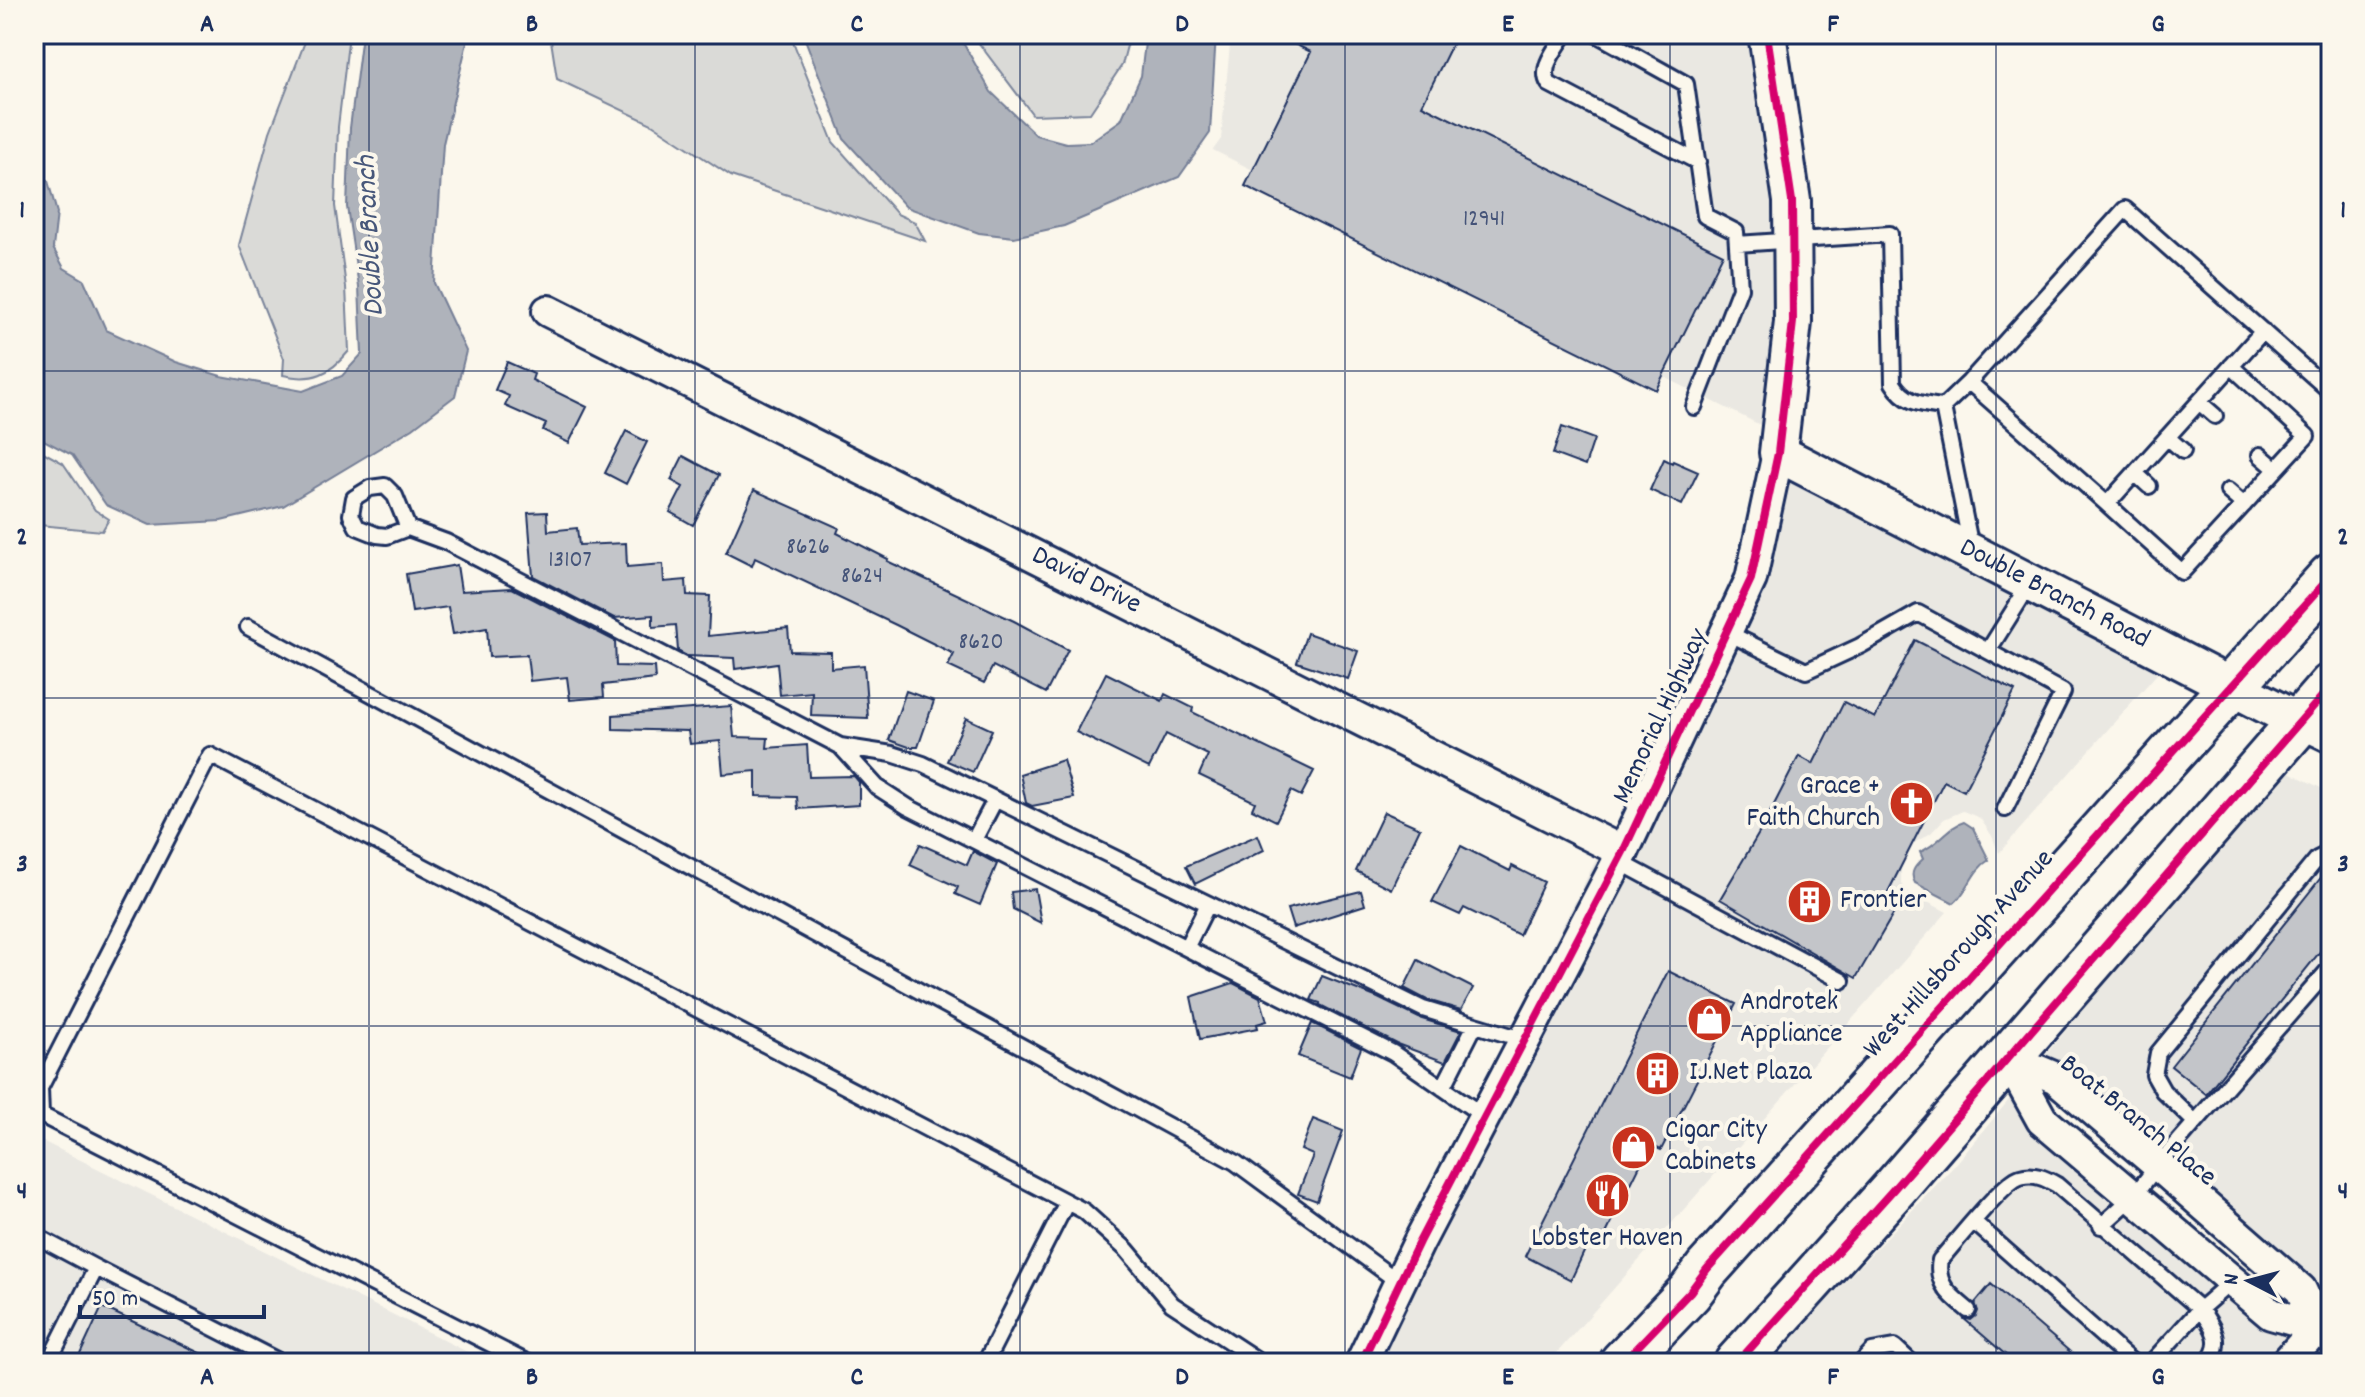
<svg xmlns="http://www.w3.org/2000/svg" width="2365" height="1397" viewBox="0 0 2365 1397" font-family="Dekko,sans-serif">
	<rect width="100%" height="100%" fill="#fbf7ec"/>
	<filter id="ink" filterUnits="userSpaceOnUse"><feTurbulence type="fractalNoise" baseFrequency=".0125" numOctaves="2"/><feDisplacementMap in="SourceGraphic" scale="16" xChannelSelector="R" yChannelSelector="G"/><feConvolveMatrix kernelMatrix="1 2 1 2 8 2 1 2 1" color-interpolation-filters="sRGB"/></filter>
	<g filter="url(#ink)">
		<!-- built -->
		<path fill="#eae8e2" d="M1231,34H1752L1778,202V322L1766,428L1213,150L1221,139Z
			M1790,475L2163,667L1999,853L1992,836L1980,818L1963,811L1944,819L1931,833L1909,846L1908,856L1901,866V884L1908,892L1947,912L1548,1363H1376L1432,1247L1642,848Z
			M2281,768L2331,793V1290L2321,1302L2043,1058Z
			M1599,854L1604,857L1406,1237L1345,1363H1341Z
			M2013,1095L2294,1333L2268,1363H1768L1956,1164Z
			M34,1137L408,1322L489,1363H34Z"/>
		<!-- green -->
		<path fill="#dadad7" stroke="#7a849a" stroke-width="2" d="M308,34H349L338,127L335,206L346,287L349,351C330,374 313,382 283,375L284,359L239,245L270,132Z
			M550,34H790L833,142L897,214L915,222L925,241L731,176L652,124L557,79Z
			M972,34H1130L1122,65L1090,113L1033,115Z
			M34,447L63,463L95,510L109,519L102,531L39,525L34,522Z"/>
		<!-- water -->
		<path fill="#afb3bb" stroke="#747e96" stroke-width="2" d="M362,34H469L443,144L434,283L466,351L455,396L413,428L283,506L221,521L150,525L106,505L72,455L34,435V167L48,181L57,213L53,248L64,268L84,280L106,330L176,362L221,376L303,391L342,376L362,354L359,287L347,207L350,128Z
			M803,34H958L991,92L1036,135L1066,143L1090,142L1121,120L1141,76L1146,34H1216L1210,133L1179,177L1064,226L1014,237L979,233L906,207L844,139Z
			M34,738L38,743L41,787L38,816L34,817Z
			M1964,822L1973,828L1989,860C1972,870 1968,892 1954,903L1915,883C1909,873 1915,866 1923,859L1920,852C1939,845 1947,827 1964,822Z"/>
		<!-- building -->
		<path fill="#c3c5c9" stroke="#1b2f5e" stroke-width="2" d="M1274,34H1457L1422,105L1723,254L1656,390L1245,186L1311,52Z
			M507,362L534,374L532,380L587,407L569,443L543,430L546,424L505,406L509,396L495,390Z
			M1562,427L1594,439L1585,466L1553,454Z
			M626,431L647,442L626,484L605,473Z
			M683,456L719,475L693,525L670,512L683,487L671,480Z
			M1664,459L1672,463L1673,461L1698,472L1682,505L1650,490Z
			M754,490L839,528L837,533L888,559L887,561L1014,621L1068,650L1046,693L993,666L984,683L948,666L954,654L896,625L755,558L752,566L726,553Z
			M547,512L548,531L577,528L579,545L626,543L627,567L663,564L664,582L686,580L687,595L710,596L708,636L788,628L790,651L831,652V668L864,665L868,718L811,716L812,692L780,695L777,663L735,669L734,658L687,656L678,651L676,625L653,627V615L614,618L533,576L528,513Z
			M457,565L461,591L512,588L615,641L616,666L654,667L655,679L603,685L604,697L570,700L567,677L530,681L527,655L489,657L487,628L453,634L448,607L412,612L406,574Z
			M1307,633L1358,651L1348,679L1297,662Z
			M1915,640L2015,691L1964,791L1944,781L1885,898L1898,906L1856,978L1720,899L1762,828L1799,756L1813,764L1844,702L1875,718Z
			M1106,673L1162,701L1165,694L1193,708L1192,712L1314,771L1301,796L1291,791L1276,821L1252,809L1255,802L1199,775L1208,755L1166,734L1149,768L1076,732Z
			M906,691L934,701L918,747H909L889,740Z
			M731,706L734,737L768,738L767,748L807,745L809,777L854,776L859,782V805L798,809L797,797L756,796V771L723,774L720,741L690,744L688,731L613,729V715Z
			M966,718L992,730L973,772L947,761Z
			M1063,760L1074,798L1032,806L1026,803L1020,774Z
			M1384,812L1420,828L1391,889L1356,871Z
			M1258,835L1264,850L1195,884L1186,866Z
			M920,844L967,865L973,851L997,864L980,905L955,894L958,887L910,865Z
			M1461,846L1510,871L1512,866L1544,882L1519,935L1464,908L1460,915L1432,902Z
			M2331,865V938L2206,1094L2171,1066Z
			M1035,889L1041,923L1013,909L1011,892Z
			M1361,891L1365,905L1293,928L1287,909Z
			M1418,960L1473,988L1461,1010L1427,1000L1404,988Z
			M1668,971L1736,1004L1661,1150L1650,1145L1600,1246L1589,1241L1571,1280L1525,1256Z
			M1322,976L1378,998L1419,1018L1461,1031L1445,1062L1397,1044L1320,1005V1003L1311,1000Z
			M1233,983L1260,997L1267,1021L1257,1024L1258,1028L1200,1039L1191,997Z
			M1312,1023L1361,1048L1350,1077L1298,1056Z
			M1313,1119L1343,1131L1317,1201L1298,1194L1313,1155L1301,1150Z
			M1991,1284L2083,1363H2015L1963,1318L1971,1320L1976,1316L1978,1311L1975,1303Z
			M102,1307L221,1363H76Z"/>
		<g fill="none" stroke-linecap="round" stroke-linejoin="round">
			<defs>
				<path id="service" d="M1565,34C1556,49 1539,68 1549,84L1698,162
					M1596,34L1686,84L1705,216L1736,232L1740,288L1694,407
					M1737,244L1890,234L1893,383C1905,403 1920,404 1943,407
					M1969,382L2107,504L2263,331
					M2199,402L2215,416
					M1943,407L1969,382L2125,209L2331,392
					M1943,407L1971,548
					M2167,437L2183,451
					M2260,455L2276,469
					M2135,473L2149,486
					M2228,491L2244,505
					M2107,504L2182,572L2307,436L2231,366
					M408,528L395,496L385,486L370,488L354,498L351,515L357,527L377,535L387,536L408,528L446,542L840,746
					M248,627L1235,1162L1400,1283
					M1726,632L1806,671L1860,646L1918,613L2063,692L2005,809
					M1988,651L2030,584
					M974,840L995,800
					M1618,861L1842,981
					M1186,948L1208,904
					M1443,1088L1475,1025
					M1485,1117L1393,1053L908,807L877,787L840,746L892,754L923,764L1423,1009L1525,1040
					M2195,1122L2163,1091L2154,1075L2158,1053L2317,859L2331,852
					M1974,1222L2133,1363
					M2101,1226L2133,1197L2158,1165L2331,967
					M34,1235L96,1268
					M1968,1310C1951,1296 1935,1284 1940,1260C1955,1243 2003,1182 2020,1177C2034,1173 2045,1178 2057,1185L2200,1309L2232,1281
					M48,1363L96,1268L282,1363
					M528,1363L41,1115L40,1088L210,755L1084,1211L1127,1250L1172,1304L1262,1363
					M985,1363L1067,1202
					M1861,1363L1872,1351L1895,1347L1912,1363
					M2151,1363L2200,1309C2213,1327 2225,1343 2207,1363"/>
				<g id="minor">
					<path id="s1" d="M548,311L1623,852"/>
					<path d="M2300,722L2331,737"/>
					<path d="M2318,1327L2271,1314L2042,1120L2008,1058L2056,1078L2158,1165L2301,1290L2318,1327L2331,1338"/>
					<path d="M1361,1363L1419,1242L1623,852L1751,579L1778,453"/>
					<path d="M2286,1363L2330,1313"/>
				</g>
				<g id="tertiary">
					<path id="s2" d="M1767,34L1792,201L1793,322L1778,453L2300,722"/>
				</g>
				<path id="primary" d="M1622,1363L1690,1292L1707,1269L2331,576
					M1737,1363L1892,1191L2331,686"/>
			</defs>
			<!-- service casing -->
			<use href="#service" stroke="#1b2f5e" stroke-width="20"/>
			<!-- minor casing -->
			<use href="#minor" stroke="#1b2f5e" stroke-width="36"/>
			<!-- tertiary casing -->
			<use href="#tertiary" stroke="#1b2f5e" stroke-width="42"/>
			<!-- primary casing -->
			<use href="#primary" stroke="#1b2f5e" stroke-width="50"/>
			<!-- service -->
			<use href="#service" stroke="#fbf7ec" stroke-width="14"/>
			<!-- minor -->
			<use href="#minor" stroke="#fbf7ec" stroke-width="30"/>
			<!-- tertiary -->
			<use href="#tertiary" stroke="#fbf7ec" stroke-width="36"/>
			<!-- primary -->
			<use href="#primary" stroke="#fbf7ec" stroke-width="44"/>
			<defs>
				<path id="cycleway" d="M1361,1363L1419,1242L1623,852L1751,579L1778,453L1793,322L1792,201L1767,34
					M1622,1363L1690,1292L1707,1269L2331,576
					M1737,1363L1892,1191L2331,686"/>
			</defs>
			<!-- cycleway casing -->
			<use href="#cycleway" stroke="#fbf7ec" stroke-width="13"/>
			<!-- cycleway -->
			<use href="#cycleway" stroke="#d6006c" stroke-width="8"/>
		</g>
	</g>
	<!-- grid -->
	<path fill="none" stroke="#1b2f5e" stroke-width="2" stroke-opacity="0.55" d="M369,34V1363M695,34V1363M1020,34V1363M1345,34V1363M1670,34V1363M1996,34V1363M34,371H2331M34,698H2331M34,1026H2331"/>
	<!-- icons -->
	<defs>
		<symbol id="church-disc" viewBox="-11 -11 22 22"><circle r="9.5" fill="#c8321e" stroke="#fbf7ec"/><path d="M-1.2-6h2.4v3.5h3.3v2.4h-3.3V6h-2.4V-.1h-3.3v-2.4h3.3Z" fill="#fff"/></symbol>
		<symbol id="building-disc" viewBox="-11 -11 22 22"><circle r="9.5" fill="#c8321e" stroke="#fbf7ec"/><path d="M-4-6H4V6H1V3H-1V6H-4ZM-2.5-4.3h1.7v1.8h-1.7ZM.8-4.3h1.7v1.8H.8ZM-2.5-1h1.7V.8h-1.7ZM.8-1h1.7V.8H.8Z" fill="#fff"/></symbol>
		<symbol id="shop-disc" viewBox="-11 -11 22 22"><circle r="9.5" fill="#c8321e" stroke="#fbf7ec"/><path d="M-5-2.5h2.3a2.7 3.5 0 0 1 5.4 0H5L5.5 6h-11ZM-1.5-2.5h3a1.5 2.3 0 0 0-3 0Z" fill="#fff"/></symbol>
		<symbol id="restaurant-disc" viewBox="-11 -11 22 22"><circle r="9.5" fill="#c8321e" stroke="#fbf7ec"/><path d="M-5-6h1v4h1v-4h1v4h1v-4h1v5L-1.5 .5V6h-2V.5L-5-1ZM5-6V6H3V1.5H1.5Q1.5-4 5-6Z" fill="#fff"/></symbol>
	</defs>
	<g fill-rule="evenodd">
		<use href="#church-disc" x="1886" y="778" width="51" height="51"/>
		<use href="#building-disc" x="1784" y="876" width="51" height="51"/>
		<use href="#shop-disc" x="1684" y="994" width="51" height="51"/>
		<use href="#building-disc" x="1632" y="1048" width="51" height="51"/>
		<use href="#shop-disc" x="1608" y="1122" width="51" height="51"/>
		<use href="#restaurant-disc" x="1582" y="1170" width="51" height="51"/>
	</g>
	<g text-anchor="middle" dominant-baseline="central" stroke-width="8" stroke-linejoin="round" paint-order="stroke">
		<!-- number labels -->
		<g font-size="24" fill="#455479">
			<text x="1484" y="220">12941</text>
			<text x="808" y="548">8626</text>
			<text x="570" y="561">13107</text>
			<text x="862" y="577">8624</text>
			<text x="981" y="643">8620</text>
		</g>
		<!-- street labels -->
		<g font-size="28" fill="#1b2f5e" stroke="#fbf7ec">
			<text stroke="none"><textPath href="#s1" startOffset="602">David Drive</textPath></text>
			<text stroke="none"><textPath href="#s2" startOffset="732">Double Branch Road</textPath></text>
			<text transform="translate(1662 717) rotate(-65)">Memorial Highway</text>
			<text transform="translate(1960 955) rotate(-48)">West Hillsborough Avenue</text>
			<text transform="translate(2137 1122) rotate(39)">Boat Branch Place</text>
		</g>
		<!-- poi labels -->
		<g font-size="28" fill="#1b2f5e" stroke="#fbf7ec" text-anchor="start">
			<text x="1880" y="788" text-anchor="end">Grace +<tspan x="1880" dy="32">Faith Church</tspan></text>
			<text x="1840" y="902">Frontier</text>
			<text x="1740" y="1004">Androtek<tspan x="1740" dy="32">Appliance</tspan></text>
			<text x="1689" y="1074">IJ.Net Plaza</text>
			<text x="1665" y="1132">Cigar City<tspan x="1665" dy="32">Cabinets</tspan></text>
			<text x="1607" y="1240" text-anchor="middle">Lobster Haven</text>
		</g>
		<!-- water labels -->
		<g font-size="30" font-style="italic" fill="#47577a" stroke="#fbf7ec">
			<text transform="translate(372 236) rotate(-93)">Double Branch</text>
		</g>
	</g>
	<!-- margin -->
	<rect width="2365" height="1397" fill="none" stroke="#fbf7ec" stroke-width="88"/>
	<!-- north arrow -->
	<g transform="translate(2249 1281) rotate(276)" stroke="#fbf7ec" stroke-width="6" paint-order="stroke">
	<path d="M0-6L14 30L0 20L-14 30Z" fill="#1b2f5e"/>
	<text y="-12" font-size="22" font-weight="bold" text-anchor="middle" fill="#1b2f5e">N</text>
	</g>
	<!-- scale -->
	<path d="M80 1305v12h184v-12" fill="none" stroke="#1b2f5e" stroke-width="4"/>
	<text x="92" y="1305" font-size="24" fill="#1b2f5e" stroke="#fbf7ec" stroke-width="6" paint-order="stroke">50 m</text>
	<rect x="44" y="44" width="2277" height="1309" fill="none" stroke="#1b2f5e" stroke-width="3"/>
	<g font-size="26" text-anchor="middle" font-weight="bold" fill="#1b2f5e">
		<text x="207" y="31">A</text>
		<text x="532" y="31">B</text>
		<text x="857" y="31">C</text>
		<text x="1182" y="31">D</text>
		<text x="1508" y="31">E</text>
		<text x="1833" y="31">F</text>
		<text x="2158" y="31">G</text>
		<text x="22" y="217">1</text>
		<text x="2343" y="217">1</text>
		<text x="22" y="544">2</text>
		<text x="2343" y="544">2</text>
		<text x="22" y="871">3</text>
		<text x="2343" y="871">3</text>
		<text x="22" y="1198">4</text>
		<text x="2343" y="1198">4</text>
		<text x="207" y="1384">A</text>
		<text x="532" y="1384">B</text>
		<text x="857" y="1384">C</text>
		<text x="1182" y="1384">D</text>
		<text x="1508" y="1384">E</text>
		<text x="1833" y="1384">F</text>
		<text x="2158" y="1384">G</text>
	</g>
</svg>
